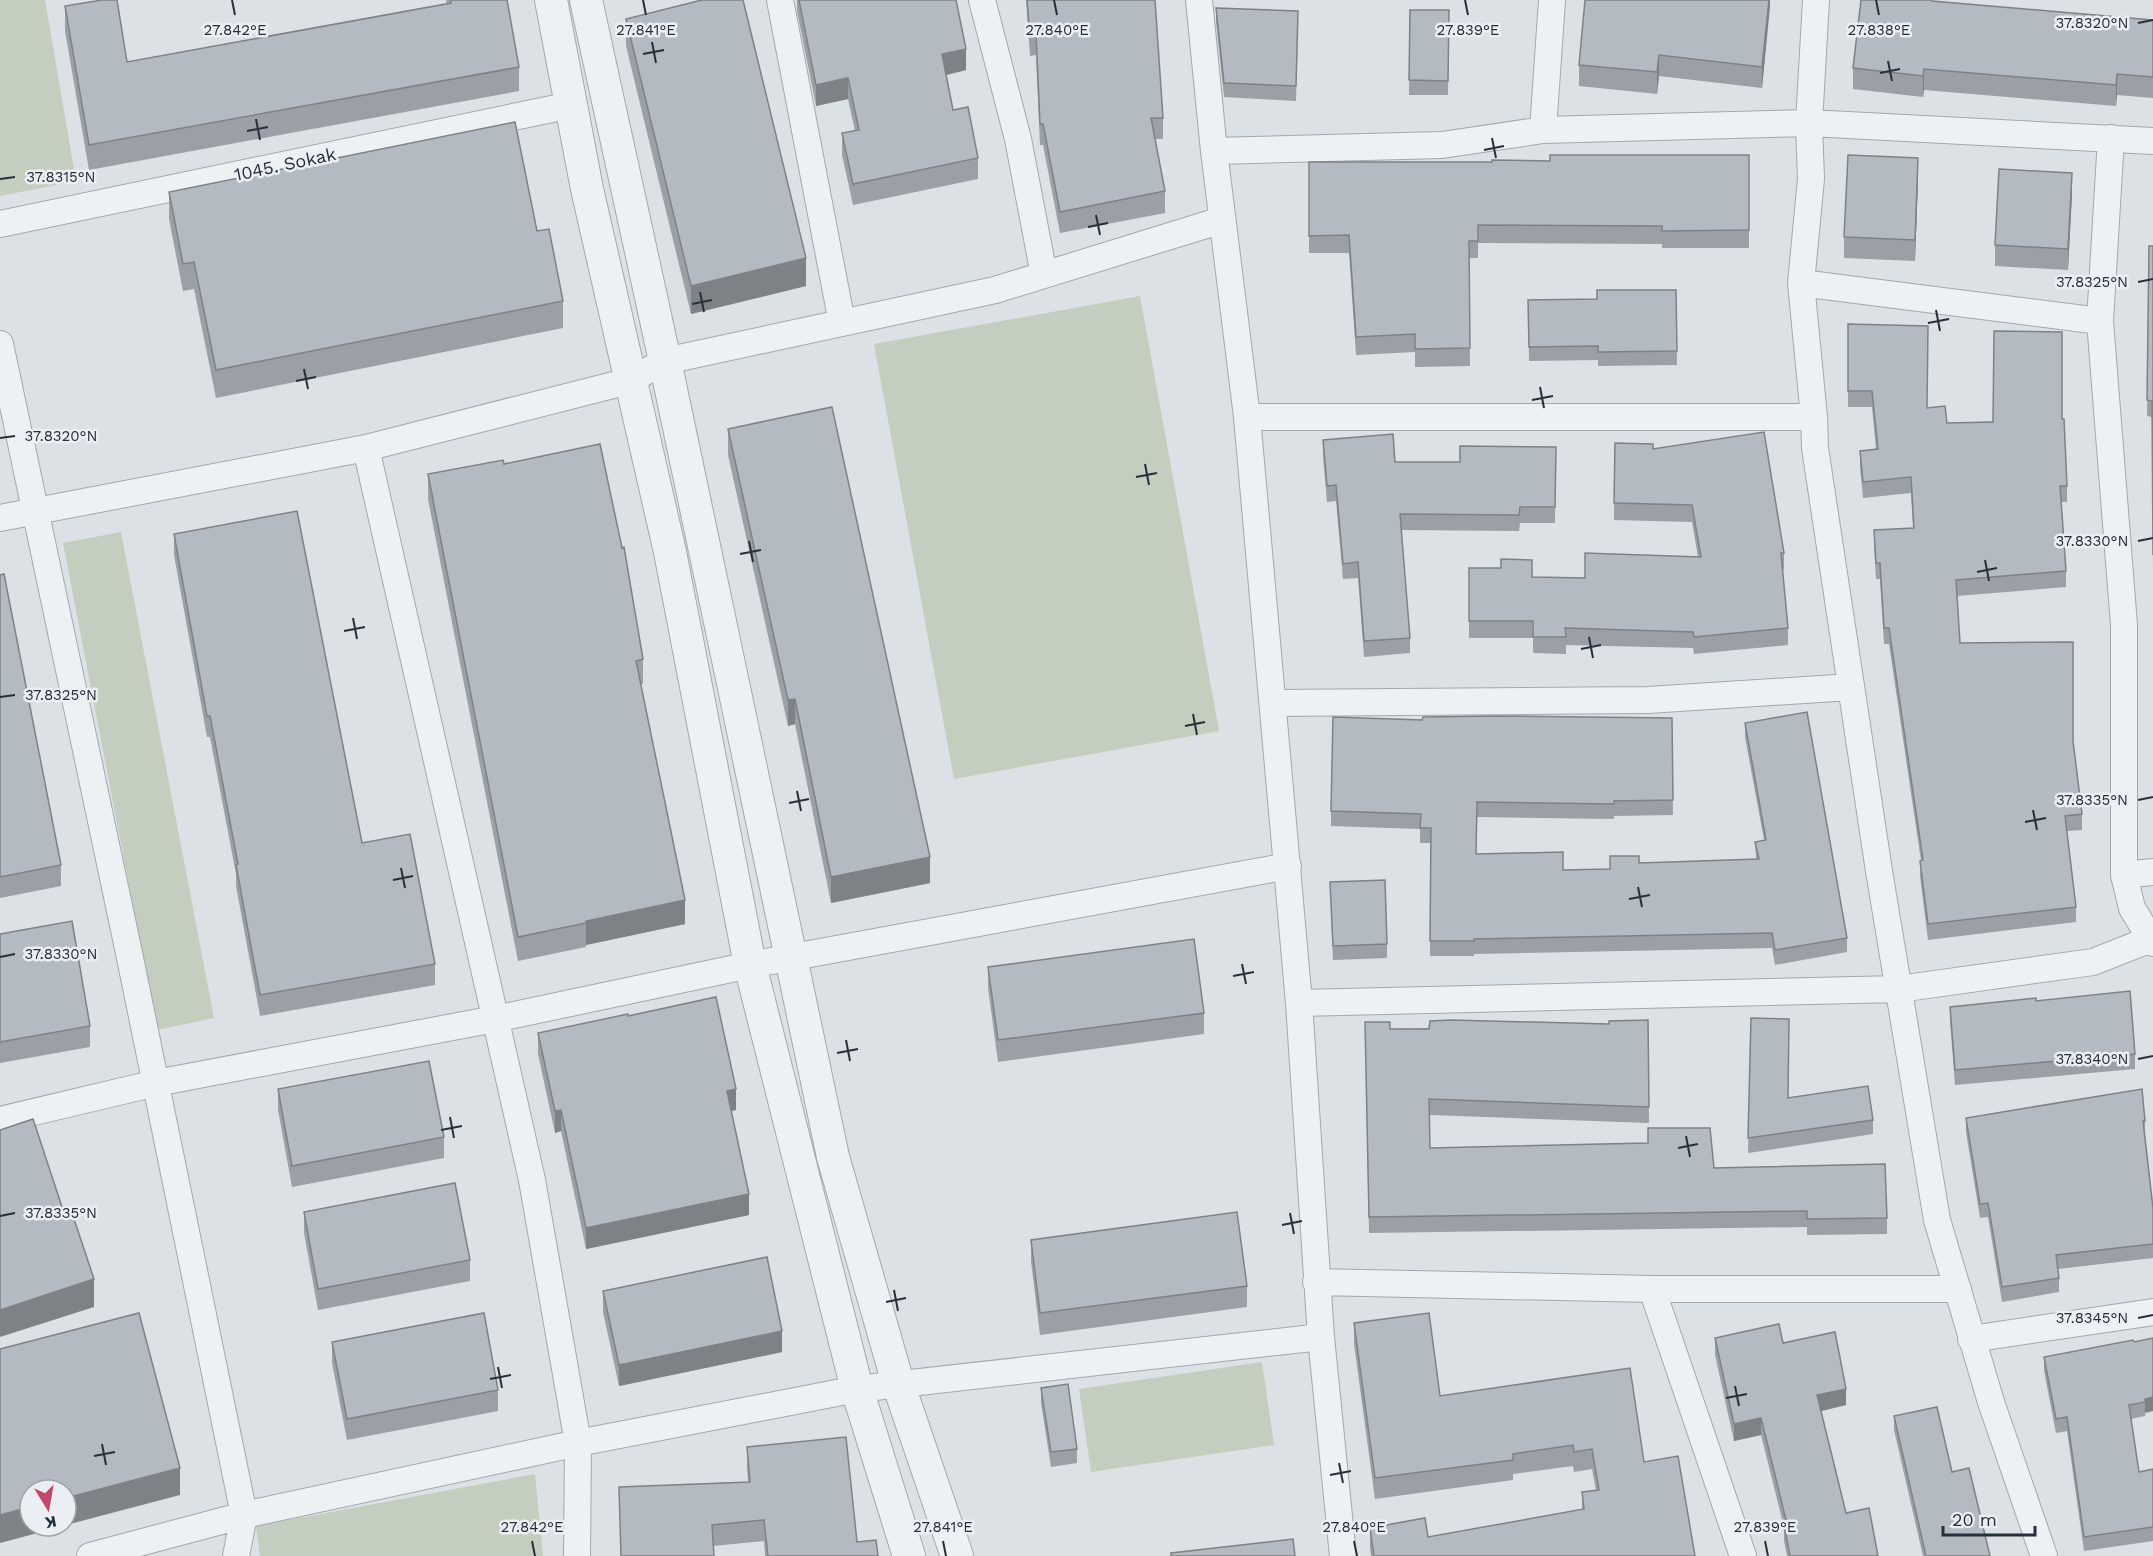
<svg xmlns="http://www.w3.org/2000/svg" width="2153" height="1556" viewBox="0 0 2153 1556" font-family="'Work Sans',sans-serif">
	<rect width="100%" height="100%" fill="#dce1e5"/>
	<!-- green -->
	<path fill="#c4cebe" d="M0,0H45L76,181L0,196Z
		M1140,296L1219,731L954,779L874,344Z
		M121,532L214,1018L157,1030L63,543Z
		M1262,1362L1274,1445L1091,1472L1079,1389Z
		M535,1474L543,1556H260L256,1526Z"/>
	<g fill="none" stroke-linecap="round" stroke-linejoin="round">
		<defs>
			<path id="minor" d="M780,0L842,323
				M982,0L1018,139L1044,275
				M1199,0L1214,151L1442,145L1543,130L1809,123L2153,141
				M1816,0L1809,123L1811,179L1801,283L1814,417L1815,448L1879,871L1937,1220L1991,1402L2044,1556
				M1543,130L1552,0
				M2111,138L2100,321L2124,625V875L2132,908L2153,943
				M1214,151L1247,417L1299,1003L1321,1337L1343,1556
				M0,224L571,105
				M1801,283L2100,321
				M0,344L129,953L244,1515L236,1556
				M1247,417H1814
				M366,448L532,1180L578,1443L577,1556
				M0,518L366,448L629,381L665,361L995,290L1222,220
				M1273,703L1648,700L1851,687
				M2124,875L2153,872
				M1299,1003L1899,989L2093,962L2151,939
				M0,1120L156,1083L495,1019L750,965L1288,866
				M1316,1282L1652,1289L1743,1556
				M1652,1289H1958
				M1971,1339L2153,1312
				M90,1556L244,1515L578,1443L857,1389L1321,1337"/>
			<path id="tertiary" d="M551,0L587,189L670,552L750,965L857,1389L909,1556
				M586,0L665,361L833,1157L898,1383L957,1556"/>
		</defs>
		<!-- minor casing -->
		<use href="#minor" stroke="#a2a8ae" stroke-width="28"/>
		<!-- tertiary casing -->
		<use href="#tertiary" stroke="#a2a8ae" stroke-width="34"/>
		<!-- minor -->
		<use href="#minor" stroke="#eef1f4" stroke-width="26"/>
		<!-- tertiary -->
		<use href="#tertiary" stroke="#eef1f4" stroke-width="32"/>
	</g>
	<!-- wall -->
	<path fill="#9ba0a6" d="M446,0H507L519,67V91L89,170L65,31V6L127,62L447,4Z
		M797,0H956L966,70L946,75L953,110L978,158V179L853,205L842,155V133L855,131L848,99L816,106L797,11Z
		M1026,0H1155L1163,118V139H1155L1165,191V213L1060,233L1043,145H1040L1036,55L1030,56Z
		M1770,0L1762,88L1659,76L1657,94L1579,86V65Z
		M1934,2L2153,20V98L2117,95L2116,106L1924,90L1923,97L1853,89V68Z
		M1216,8L1298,25L1296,101L1224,97L1216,22Z
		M1410,10H1449L1448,95H1409Z
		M626,19L806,286L691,314L626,46Z
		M1749,155V248H1662V244L1478,243V258H1469L1470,366L1415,367V352L1356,355L1349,253H1309V162H1492Z
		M1918,180L1915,261L1844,258V237Z
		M169,192L537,231L563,301V328L216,398L194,289L183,291L169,219Z
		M2072,194L2068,270L1995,266V245Z
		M2149,246H2153V571L2152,417L2147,416Z
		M1676,290L1677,365L1598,366V360L1529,361L1528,300L1597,299Z
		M1848,324L1927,408L1947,423L2062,419L2067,486V502H2061L2066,571V587L1957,596L1960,643L2073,741L2082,814V830L2067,831L2076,907V922L1928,940L1920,876L1921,861L1889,644H1884L1880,579H1876L1874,546V530L1913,528L1911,493L1863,498L1860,467V451L1876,449L1872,407H1848Z
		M728,429L930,883L831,903L795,724L788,726L728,455Z
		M1323,440L1395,462H1460L1556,447L1555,523H1520L1519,531L1401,530L1410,638V653L1364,657L1358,578L1343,579L1336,501L1327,502L1323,456Z
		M1615,443L1653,449L1784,553V569L1782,570L1788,628V645L1694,654L1693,648L1566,645V654L1533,653V638H1469V568L1532,577L1585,578L1698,557L1692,522L1614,520Z
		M504,464L643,659V684H641L685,924L586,945V947L518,961L428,499V474Z
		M174,534L435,964V985L260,1016L236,886V874L210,737H207L174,555Z
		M0,575L61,865V886L0,898Z
		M1672,718L1673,815L1614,816V819L1477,817L1476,854L1563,870L1610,869L1639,863L1756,859L1755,842L1764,840L1745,737V723L1847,938V952L1775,965L1772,948L1474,954V956H1430L1431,843H1420V829L1331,826V811L1422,720Z
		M1330,882L1387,944V958L1333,960Z
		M0,934L90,1026V1047L0,1063Z
		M988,967L1204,1013V1034L998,1062L988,988Z
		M2036,1001L2135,1054V1069L1955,1085L1950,1021V1007Z
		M628,1016L736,1110L731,1111L749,1215L586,1249L561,1131L555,1133L538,1054V1033Z
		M1751,1018L1788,1098L1873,1120V1134L1748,1153Z
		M1648,1020L1649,1123L1430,1115V1148L1714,1168L1887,1218V1234L1807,1235V1227L1369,1233L1365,1022L1390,1029L1609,1024Z
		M278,1089L444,1137V1158L292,1187L278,1110Z
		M1966,1118L2145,1121V1135L2153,1208V1258L2058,1269L2059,1278V1292L2002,1302L1988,1217L1980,1218L1966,1132Z
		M304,1212L470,1260V1281L318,1310L304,1233Z
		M1031,1240L1247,1286V1307L1040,1335L1031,1261Z
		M603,1291L782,1352L619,1386L603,1312Z
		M1354,1323L1440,1396L1644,1462L1695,1556H1371L1370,1548V1528L1428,1537L1582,1510V1492L1596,1490L1592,1469L1574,1472L1573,1466L1513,1474V1480L1375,1499L1354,1344Z
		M1715,1338L1783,1343L1846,1405L1821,1411L1846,1513L1878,1556H1787L1784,1541V1527L1761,1435L1734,1441L1715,1355Z
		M2153,1338L2145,1416L2131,1419L2139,1472L2153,1469V1541L2084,1551L2067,1431L2056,1433L2044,1371V1357L2134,1342Z
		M332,1342L498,1390V1411L347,1440L332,1363Z
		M1041,1388L1077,1449V1463L1051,1467L1041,1403Z
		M1894,1416L1952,1472L1990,1556H1923L1894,1430Z
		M747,1447L857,1542L878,1556H765L764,1541L713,1546L714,1556H621L619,1487L748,1482L747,1468Z"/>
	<!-- shaded-wall -->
	<path fill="#7e8287" d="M1769,0H1770V7L1762,88V67Z
		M966,49V70L942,76V54Z
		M1659,55V76L1657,94V72Z
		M1924,69V90L1923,97V76Z
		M2117,74V95L2116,106V85Z
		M848,78V99L816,106V85Z
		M1918,158V180L1915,261V240Z
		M2072,173V194L2068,270V249Z
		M806,258V286L691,314V286Z
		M795,699V724L788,726V700Z
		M930,857V883L831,903V877Z
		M685,900V924L586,945V921Z
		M736,1089V1110L727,1112V1091Z
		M561,1110V1131L555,1133V1111Z
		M749,1194V1215L586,1249V1228Z
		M94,1279V1307L0,1337V1310Z
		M782,1331V1352L619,1386V1365Z
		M1846,1389V1405L1817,1412V1395Z
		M2153,1397V1411L2145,1413V1399Z
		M1761,1418V1435L1734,1441V1424Z
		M180,1468V1495L66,1525V1498Z
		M30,1507V1526H64L0,1543V1515Z"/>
	<!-- building -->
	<path fill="#b4bac1" stroke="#7e8287" stroke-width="1.5" d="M102,0H117L127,62L451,3V0H507L519,67L89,145L65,6Z
		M702,0H743L806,258L691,286L626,19Z
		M799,0H956L966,49L942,54L953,110L968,107L978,158L853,184L842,133L859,130L848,78L816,85Z
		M1027,0H1155L1163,118H1151L1165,191L1060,212L1043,124H1040L1036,34L1030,35Z
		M1585,0H1769L1762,67L1659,55L1657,72L1579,65Z
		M1861,0H1932V1L2153,20V77L2117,74L2116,85L1924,69L1923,76L1853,68Z
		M1216,8L1298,11L1296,86L1224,83Z
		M1410,10H1449L1448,81L1409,80Z
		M515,122L537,231L549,229L563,301L216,370L194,262L183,264L169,192Z
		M1550,155H1749V230L1662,231V226L1478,225V241H1469L1470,348L1415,349V334L1356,337L1349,235L1309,236V162H1492V160L1550,161Z
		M1848,155L1918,158L1915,240L1844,237Z
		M1999,169L2072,173L2068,249L1995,245Z
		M2149,246H2153V555L2152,401L2147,400Z
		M1597,290H1676L1677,351L1598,352V346L1529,347L1528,300L1597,299Z
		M1848,324L1928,326L1927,408L1945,406L1947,423L1993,422L1994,331L2062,332V419H2064L2067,486H2060L2066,571L1956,580L1960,643L2073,642V741L2082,814L2065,816L2076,907L1928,924L1920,861L1923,860L1889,628H1884L1880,563H1876L1874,530L1914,528L1911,477L1863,482L1860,451L1878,449L1872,391H1848Z
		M832,407L930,857L831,877L795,699L788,700L728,429Z
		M1764,432L1784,553H1781L1788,628L1694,637L1693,632L1565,628L1566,637H1533V621H1469V568H1501V559L1532,560V577L1585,578V553L1701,557L1692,505L1614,503L1615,443L1653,444V449Z
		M1393,434L1395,462H1460V446L1556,447L1555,507H1520L1519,515L1400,514L1410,638L1364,641L1358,562L1343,564L1336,485L1327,486L1323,440Z
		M600,444L622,548L624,547L643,659L636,661L685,900L586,921V923L518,937L428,474L503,460L504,464Z
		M297,511L362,843L410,834L435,964L260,995L236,865L238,864L210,716H207L174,534Z
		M4,574L61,865L0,877V575Z
		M1807,712L1847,938L1775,950L1772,933L1474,939V941H1430L1431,828H1420L1421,814L1331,811L1333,717L1422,720L1423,717L1497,716L1672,718L1673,800L1614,801V804L1477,802L1476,854L1563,852V870L1610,869V856H1639V863L1759,859L1755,842L1766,840L1745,723Z
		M1385,880L1387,944L1333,946L1330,882Z
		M72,921L90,1026L0,1042V934Z
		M1194,939L1204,1013L998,1040L988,967Z
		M2130,991L2135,1054L1955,1070L1950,1007L2036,998V1001Z
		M716,997L736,1089L727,1091L749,1194L586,1228L561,1110L555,1111L538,1033L628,1014V1016Z
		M1751,1018L1789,1019L1788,1098L1868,1086L1873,1120L1748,1138Z
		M1451,1020L1609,1024V1021L1648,1020L1649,1107L1429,1099L1430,1148L1648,1143V1128H1710L1714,1168L1885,1164L1887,1218L1807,1219V1211L1369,1217L1365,1022H1390V1029H1429L1430,1021Z
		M429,1061L444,1137L292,1166L278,1089Z
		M2142,1089L2145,1121H2143L2153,1208V1244L2056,1255L2059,1278L2002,1287L1988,1203L1980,1204L1966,1118Z
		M33,1119L65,1216L72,1213L94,1279L0,1310V1130Z
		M455,1183L470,1260L318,1289L304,1212Z
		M1237,1212L1247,1286L1040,1313L1031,1240Z
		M767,1257L782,1331L619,1365L603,1291Z
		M139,1313L180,1468L66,1498V1490H30V1507L0,1515V1349Z
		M484,1313L498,1390L347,1419L332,1342Z
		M1429,1313L1440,1396L1630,1368L1644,1462L1678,1456L1695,1556H1374L1370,1528L1425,1518L1428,1537L1584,1509L1582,1492L1599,1490L1592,1449L1574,1452L1573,1445L1513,1454V1460L1375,1478L1354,1323Z
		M1779,1324L1783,1343L1835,1332L1846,1389L1817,1395L1846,1513L1869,1508L1878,1556H1790L1784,1525L1787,1524L1761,1418L1734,1424L1715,1338Z
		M2153,1338V1397L2145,1399V1402L2129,1405L2139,1472L2153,1469V1527L2084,1537L2067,1417L2056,1419L2044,1357L2133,1340L2134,1342Z
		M1068,1384L1077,1449L1051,1452L1041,1388Z
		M1937,1407L1952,1472L1969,1468L1990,1556H1926L1894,1416Z
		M846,1437L857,1542L876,1540L878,1556H768L764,1520L712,1525L714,1556H621L619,1487L750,1482L747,1447Z
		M1293,1539L1295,1556H1171V1553Z"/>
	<!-- ticks -->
	<path fill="none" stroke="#27303a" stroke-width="2" d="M232,0L235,15M643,0L646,15M1054,0L1057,15M1465,0L1468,15M1876,0L1879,15M2138,23L2153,20M652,42L656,63M643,54L664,50M1888,61L1892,81M1880,73L1900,69M256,119L260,140M247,131L268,127M1492,138L1496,158M1484,150L1504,146M0,179L15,177M1096,215L1100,235M1088,227L1108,223M2138,282L2153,279M700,292L704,312M692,304L712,300M1936,310L1940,331M1928,323L1949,319M304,369L308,389M296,381L316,377M1540,387L1544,408M1532,400L1553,396M0,438L15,436M1145,464L1149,485M1136,477L1157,473M749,541L753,562M2138,541L2153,538M740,554L761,550M1985,560L1989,581M1977,572L1997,568M353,618L357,639M344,631L365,627M1589,637L1593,658M1581,649L1601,645M0,697L15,695M1193,714L1197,735M1185,726L1205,722M797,791L801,811M2138,800L2153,797M789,803L809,799M2033,810L2037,830M2025,822L2046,818M401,868L405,888M393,880L413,876M1638,887L1642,907M1629,899L1650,895M0,957L15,954M1242,964L1246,984M1233,976L1254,972M846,1040L850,1061M837,1053L858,1049M2138,1059L2153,1056M450,1117L454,1138M441,1130L462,1126M1686,1136L1690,1157M1678,1148L1698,1144M1290,1213L1294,1234M0,1216L15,1213M1282,1225L1302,1221M894,1290L898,1311M886,1302L906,1298M2138,1318L2153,1315M498,1367L502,1388M490,1379L511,1375M1735,1386L1739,1406M1726,1398L1747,1394M102,1444L106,1465M94,1456L115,1452M1339,1463L1343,1483M1330,1475L1351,1471M532,1541L535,1556M943,1541L946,1556M1354,1541L1357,1556M1765,1541L1768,1556"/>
	<g text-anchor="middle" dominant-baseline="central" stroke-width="5" stroke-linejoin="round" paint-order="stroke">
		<!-- street labels -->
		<g font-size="18" fill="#27303a" stroke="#ebeff3">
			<text transform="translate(285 164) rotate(-12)">1045. Sokak</text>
		</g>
	</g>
	<g font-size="15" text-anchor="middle" fill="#27303a" stroke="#ebeff3" stroke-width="5" stroke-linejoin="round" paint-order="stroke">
		<text x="2092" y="28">37.8320°N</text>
		<text x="235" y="35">27.842°E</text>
		<text x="646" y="35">27.841°E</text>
		<text x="1057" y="35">27.840°E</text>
		<text x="1468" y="35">27.839°E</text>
		<text x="1879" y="35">27.838°E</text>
		<text x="61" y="182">37.8315°N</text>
		<text x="2092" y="287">37.8325°N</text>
		<text x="61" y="441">37.8320°N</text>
		<text x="2092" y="546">37.8330°N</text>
		<text x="61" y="700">37.8325°N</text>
		<text x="2092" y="805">37.8335°N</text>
		<text x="61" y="959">37.8330°N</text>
		<text x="2092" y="1064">37.8340°N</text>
		<text x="61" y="1218">37.8335°N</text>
		<text x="2092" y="1323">37.8345°N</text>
		<text x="532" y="1532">27.842°E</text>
		<text x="943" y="1532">27.841°E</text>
		<text x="1354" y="1532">27.840°E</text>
		<text x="1765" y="1532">27.839°E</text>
	</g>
	<!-- north arrow -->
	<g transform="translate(48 1508) rotate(169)"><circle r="28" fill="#ebeff3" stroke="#9da3a9" stroke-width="1.5"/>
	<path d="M0-4.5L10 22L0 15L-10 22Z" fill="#c44769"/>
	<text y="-9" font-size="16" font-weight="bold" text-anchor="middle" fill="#27303a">K</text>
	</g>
	<!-- scale -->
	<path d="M1943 1526v9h92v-9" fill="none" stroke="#27303a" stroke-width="3"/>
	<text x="1952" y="1526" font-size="18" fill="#27303a" stroke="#ebeff3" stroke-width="4.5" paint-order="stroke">20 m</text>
</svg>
